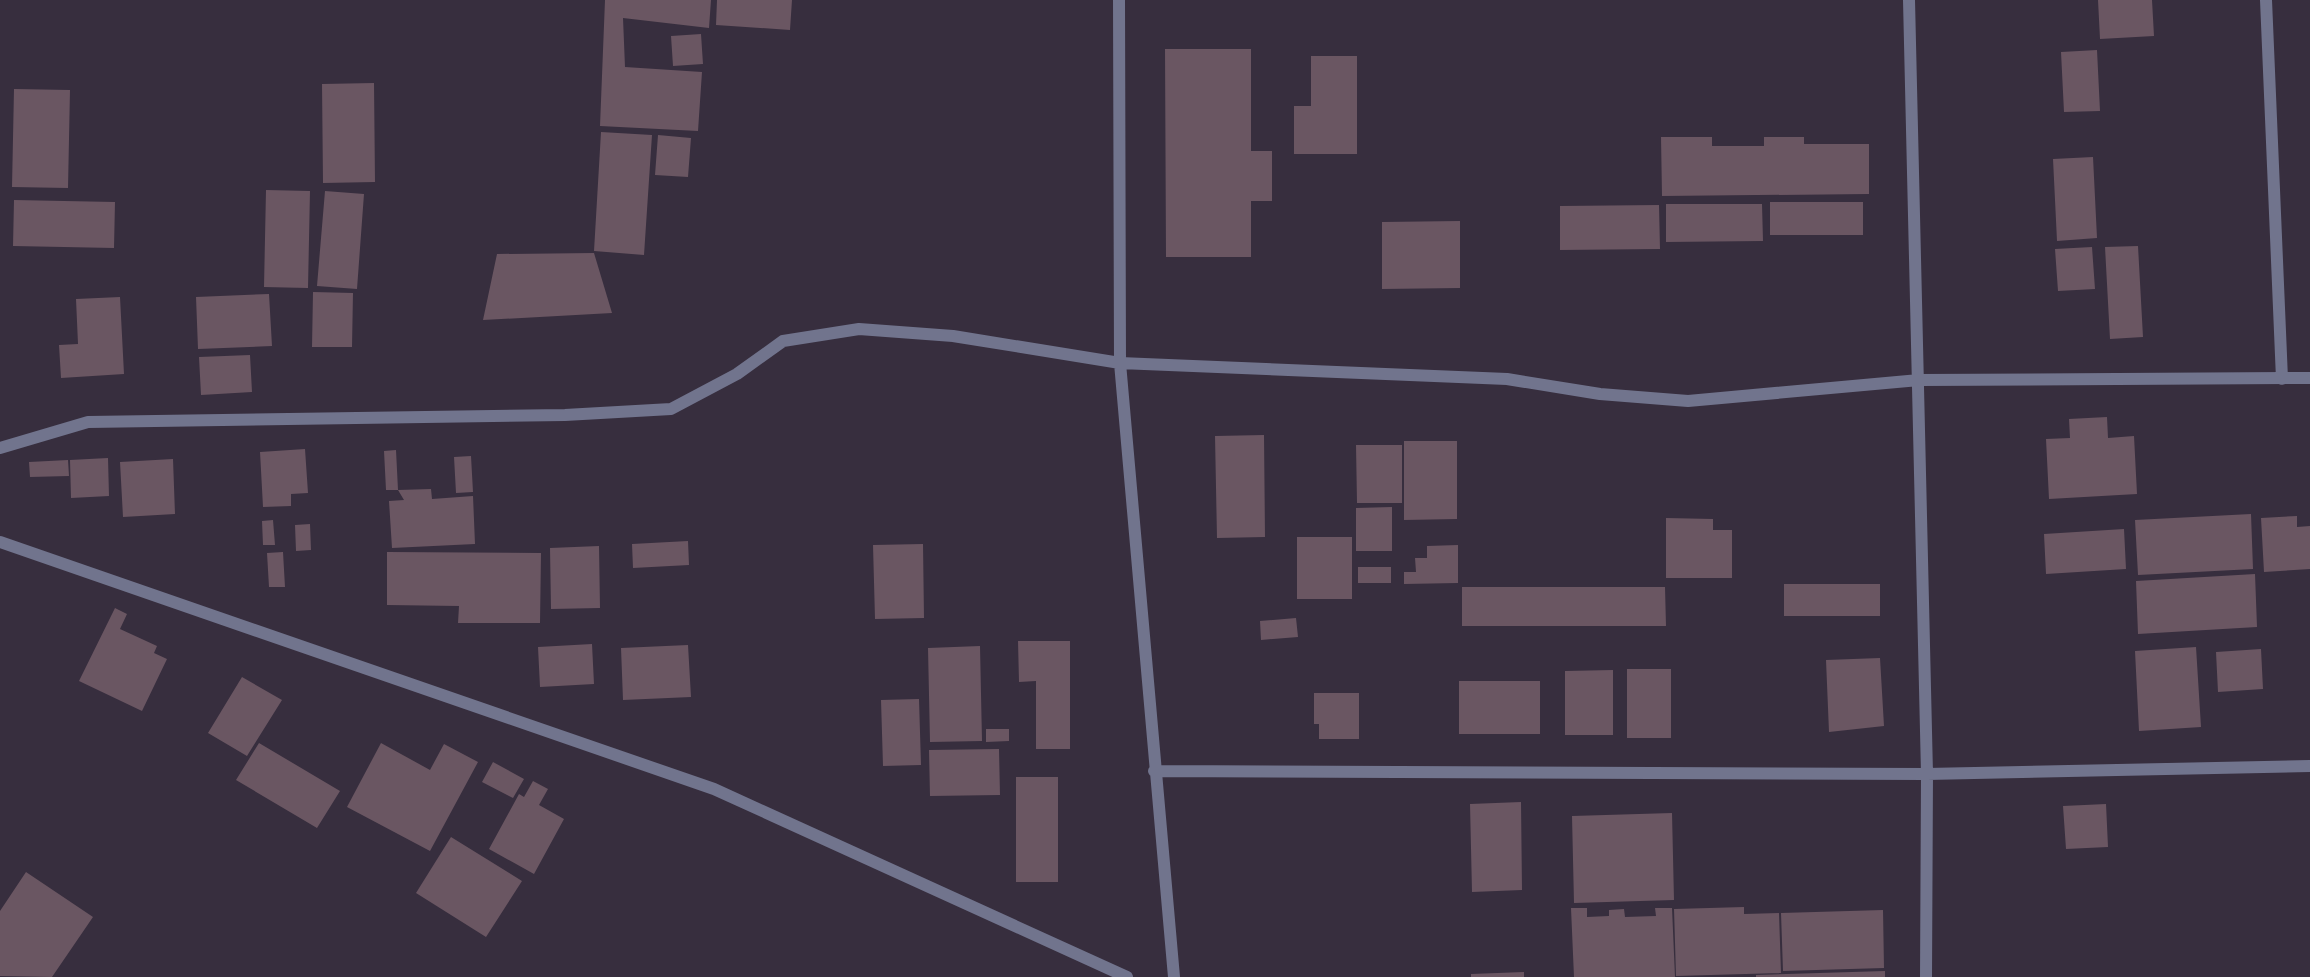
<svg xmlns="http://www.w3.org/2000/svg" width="2310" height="977" viewBox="0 0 2310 977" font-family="Figtree,sans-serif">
	<rect width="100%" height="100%" fill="#372e3e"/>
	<!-- building -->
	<path fill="#6a5662" d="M605,0H711L709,28L623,18L625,67L702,72L698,131L600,126Z
		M717,0H792L790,30L716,25Z
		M2098,0H2152L2154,36L2100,39Z
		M701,34L703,64L673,66L671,36Z
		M1165,49H1251V151H1272V201H1251V257H1166Z
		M2097,50L2100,111L2064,112L2061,52Z
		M1311,56H1357V154H1294V106H1311Z
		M374,83L375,182L323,183L322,84Z
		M14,89L70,90L68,188L12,187Z
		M601,132L652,135L644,255L594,251Z
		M658,135L691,138L688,177L655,175Z
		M1661,137H1712V146H1764V137H1804V144H1869V194L1662,196Z
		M2093,157L2097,238L2057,241L2053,159Z
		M266,190L310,191L308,288L264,287Z
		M325,191L364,194L357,289L317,286Z
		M14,200L115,202L114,248L13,246Z
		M1770,202H1863V235H1770Z
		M1666,204H1762L1763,241L1666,242Z
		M1659,205L1660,249L1560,250V206Z
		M1460,221V288L1382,289V222Z
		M2138,246L2143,337L2110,339L2105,247Z
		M2092,247L2095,289L2058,291L2055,249Z
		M594,253L612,313L483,320L497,254Z
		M313,292L353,293L352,347H312Z
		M269,294L272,346L198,349L196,297Z
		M120,297L124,374L61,378L59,345L78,344L76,299Z
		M250,355L252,392L201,395L199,357Z
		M2107,417L2108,438L2134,436L2137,494L2049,499L2046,439L2070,438L2069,419Z
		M1264,435L1265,537L1217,538L1215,436Z
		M1404,441H1457V519L1404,520Z
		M1356,445H1402V503H1357Z
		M305,449L308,493L291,494V506L263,507L260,452Z
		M396,450L398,490L431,489L432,499L473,496L475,544L392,548L389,501L404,500L398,490H386L384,451Z
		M471,456L473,492L456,493L454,457Z
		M108,458L109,496L71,498L70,460Z
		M173,459L175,514L123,517L120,462Z
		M68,460L69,476L30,477L29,462Z
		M1392,507V551H1356V508Z
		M2251,514L2253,569L2138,575L2135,520Z
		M2297,516V527L2310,526V569L2264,572L2261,518Z
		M1666,518L1713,519V530H1732V578H1666Z
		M273,520L275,545H263L262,521Z
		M310,524L311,550L296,551L295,525Z
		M2124,529L2126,569L2046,574L2044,534Z
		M1297,537H1352V599H1297Z
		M688,541L689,565L633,568L632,544Z
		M923,544L924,618L875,619L873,545Z
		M1458,545V583L1404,584V572H1416L1415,558H1427V546Z
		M599,546L600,608L551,609L550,548Z
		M283,552L285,587H269L267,553Z
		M387,552L541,553L540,623H458L459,606L387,605Z
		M1358,567H1391V583H1358Z
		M2255,574L2257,627L2138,634L2136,581Z
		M1784,584H1880V616H1784Z
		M1462,587H1665L1666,626H1462Z
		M115,608L127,614L120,629L157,646L154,653L167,659L142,711L79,681Z
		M1296,618L1298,637L1261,640L1260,621Z
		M1018,641H1070V749H1036V681L1019,682Z
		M592,644L594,684L540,687L538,647Z
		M688,645L691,697L623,700L621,648Z
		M980,646L982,741L930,742L928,648Z
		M2196,647L2201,727L2139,731L2135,651Z
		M2261,649L2263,689L2218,692L2216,652Z
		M1880,658L1884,726L1829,732L1826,660Z
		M1627,669H1671V738H1627Z
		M1613,670V735H1565V671Z
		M242,677L282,700L247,756L208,733Z
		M1459,681H1540V734H1459Z
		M1314,693H1359V739H1319V724H1314Z
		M919,699L921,765L883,766L881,700Z
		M986,729H1009V741L986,742Z
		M259,743L340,791L317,828L236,780Z
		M381,743L430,770L444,744L478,762L430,851L347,807Z
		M999,749L1000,795L930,796L929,750Z
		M493,762L524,779L513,798L482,782Z
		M1016,777H1058V882H1016Z
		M533,781L548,789L539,805L564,819L534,874L489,849L519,794L524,797Z
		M1521,802L1522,890L1472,892L1470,804Z
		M2106,804L2108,847L2066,849L2063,806Z
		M1672,813L1674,900L1574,903L1572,816Z
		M451,837L522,881L486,937L416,893Z
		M26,872L93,917L52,977L0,976V911Z
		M1744,907V914L1779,913L1781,973L1676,976L1674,909Z
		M1571,908H1587V917L1609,916V910L1624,909L1625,917L1656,916L1655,908H1672L1675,977H1574Z
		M1883,910L1884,968L1783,971L1781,913Z
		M1885,971V977H1756V975Z
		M1524,972V977H1471V974Z"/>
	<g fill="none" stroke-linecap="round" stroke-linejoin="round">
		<!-- street -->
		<path stroke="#71748d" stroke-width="12" d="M1119,0L1120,363L1174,977
			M1909,0L1927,774L1926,977
			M2266,0L2282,379
			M0,448L88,422L565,415L671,409L737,374L783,341L859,329L953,336L1120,363L1507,379L1600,394L1688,401L1919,380L2310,378
			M0,542L714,789L1127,977
			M1154,771L1927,774L2310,766"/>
	</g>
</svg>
